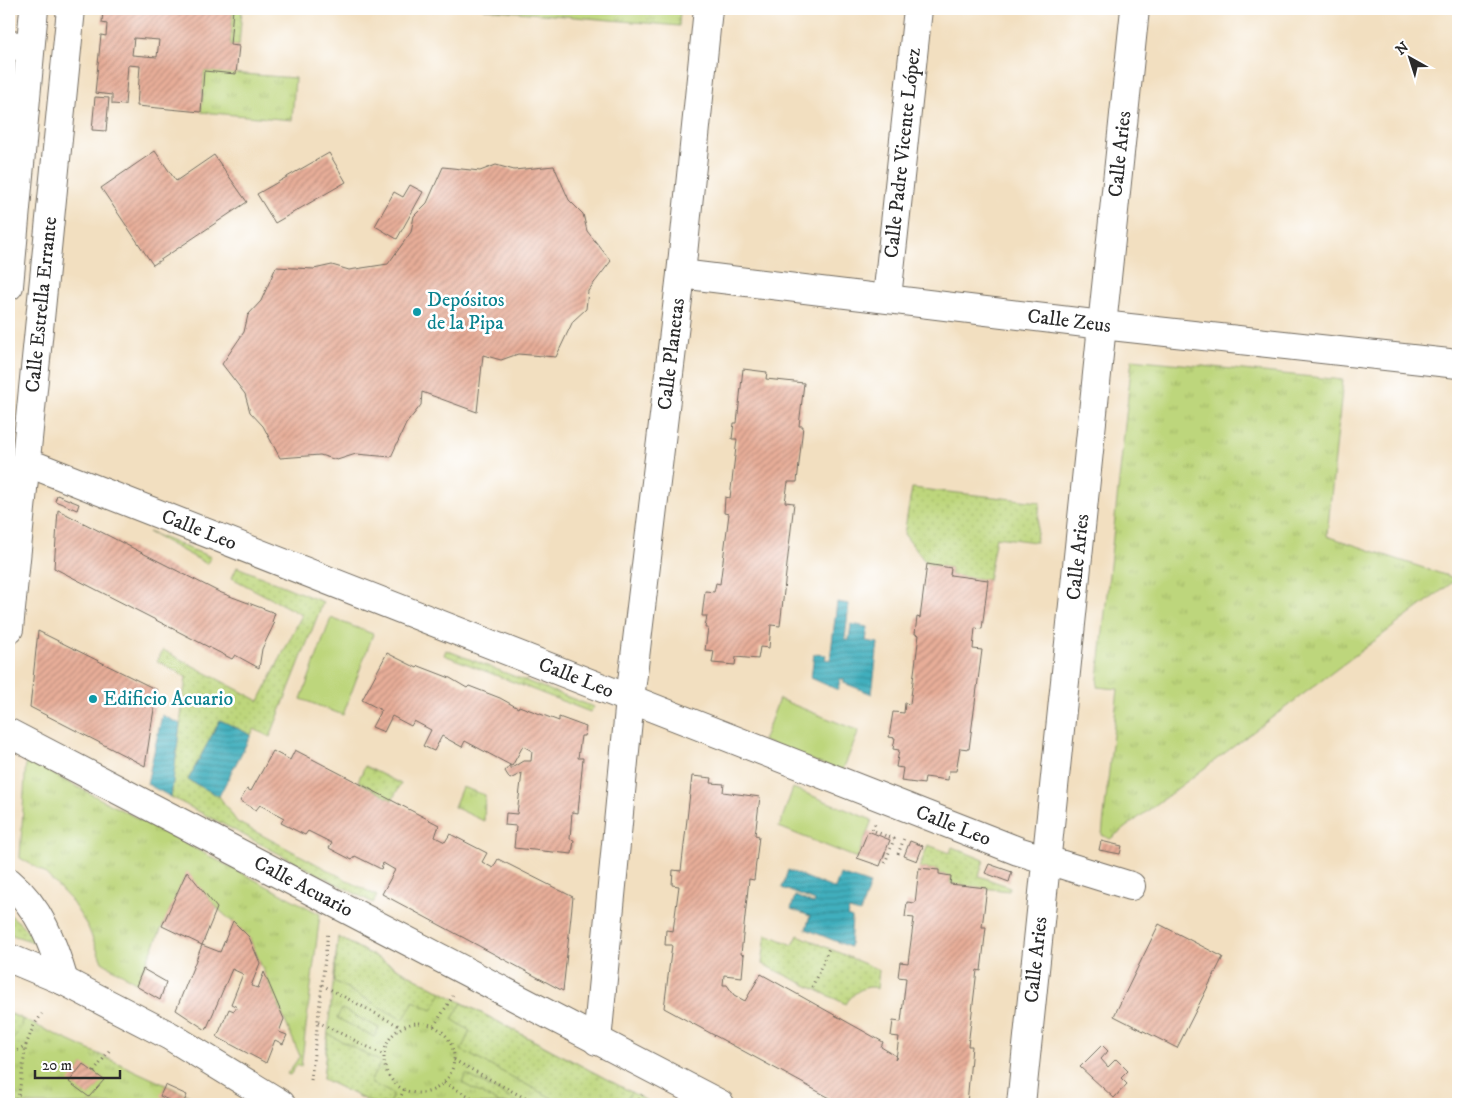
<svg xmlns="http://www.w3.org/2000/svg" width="1467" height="1113" viewBox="0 0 1467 1113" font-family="'IM FELL DW Pica',serif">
	<defs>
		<pattern id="grass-tufts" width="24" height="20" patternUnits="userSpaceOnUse" patternTransform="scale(1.25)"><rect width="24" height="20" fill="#bdd67b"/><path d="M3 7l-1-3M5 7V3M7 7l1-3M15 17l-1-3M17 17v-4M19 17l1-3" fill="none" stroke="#a3b86a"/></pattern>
		<pattern id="garden-dots" width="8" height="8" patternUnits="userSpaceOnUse" patternTransform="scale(1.25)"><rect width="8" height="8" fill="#bdd67b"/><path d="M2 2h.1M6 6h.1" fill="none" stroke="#a3b86a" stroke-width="1.8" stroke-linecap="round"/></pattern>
		<pattern id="water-rules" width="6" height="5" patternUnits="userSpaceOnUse" patternTransform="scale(1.25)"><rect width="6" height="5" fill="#41afbd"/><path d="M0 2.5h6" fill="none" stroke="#378f9a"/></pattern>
		<pattern id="building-hatch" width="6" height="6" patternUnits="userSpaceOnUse" patternTransform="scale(1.25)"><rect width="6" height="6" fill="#e8ae99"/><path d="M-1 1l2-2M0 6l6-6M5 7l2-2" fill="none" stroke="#bc8e7d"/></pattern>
	</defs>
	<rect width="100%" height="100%" fill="#fff"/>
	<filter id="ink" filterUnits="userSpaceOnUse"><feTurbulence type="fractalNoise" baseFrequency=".02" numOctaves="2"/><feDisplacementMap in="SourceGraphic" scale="10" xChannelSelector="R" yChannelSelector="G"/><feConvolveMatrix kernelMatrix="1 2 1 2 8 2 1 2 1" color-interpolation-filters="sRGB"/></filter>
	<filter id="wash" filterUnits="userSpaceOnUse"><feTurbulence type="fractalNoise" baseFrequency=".0096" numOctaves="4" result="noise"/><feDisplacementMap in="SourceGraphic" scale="20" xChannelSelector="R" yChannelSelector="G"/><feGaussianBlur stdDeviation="1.12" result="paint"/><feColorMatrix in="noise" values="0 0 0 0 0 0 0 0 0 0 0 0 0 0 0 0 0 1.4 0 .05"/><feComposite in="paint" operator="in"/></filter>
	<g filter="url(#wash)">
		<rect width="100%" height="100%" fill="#f2dfc0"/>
		<!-- grass -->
		<path fill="url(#grass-tufts)" stroke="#748053" d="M484,9H680L679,26Z
			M204,71L295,78L292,120L201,112Z
			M1132,359L1343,380L1327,536L1457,579L1110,839L1102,835L1118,689L1097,687Z
			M26,760L320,914L301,1067L297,1065L290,1075L287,1074L300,1056L249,937L217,908L187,872L137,983L102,962L88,927L70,899L44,872L20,858Z
			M462,787L485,795L484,821L454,807Z
			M338,937L631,1092L653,1104H374L323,1079Z
			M9,1013L207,1104H9Z"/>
		<!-- garden -->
		<path fill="url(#garden-dots)" stroke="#748053" d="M233,9H242L239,46L230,45Z
			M912,488L1040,502L1036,542L996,537L988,580L950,575L951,568L927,564L904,534Z
			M148,532L211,557L207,564Z
			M237,567L323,602L270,737L254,729L251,735L220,720L188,780L219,796L237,822L377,896L373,903L171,797L186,677L157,661L163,650L259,701L302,615L232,578Z
			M446,650L594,707L590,712L444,655Z
			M365,766L401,784L392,800L358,781Z
			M928,845L950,853L952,847L984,860L979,876L1010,887L1009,891L950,884L951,876L939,874V870L919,868Z
			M9,914L21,924L37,943L9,934Z
			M766,934L793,945L798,935L879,970L877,989L874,987C862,986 852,994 846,1004L762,964Z
			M338,937L442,992L432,1010L414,1001L403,1020L334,981Z
			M462,1003L631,1092L625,1104H563L461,1050L470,1031L452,1019Z
			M342,1009L379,1028L374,1037L337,1018Z
			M9,1013L22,1019L21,1028L9,1044Z
			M328,1034L381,1062L370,1082L393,1094L389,1104H374L323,1079Z
			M466,1074L521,1104H501L462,1083Z"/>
		<!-- pitch -->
		<path fill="#bdd67b" stroke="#748053" d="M331,618L373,634L343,715L301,699Z
			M779,699L859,731L842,772L763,741Z
			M793,788L872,820L857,858L779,827Z"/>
		<!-- water -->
		<path fill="url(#water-rules)" stroke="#366d74" d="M837,602L849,604L845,639L849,640L851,624L868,627L866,641L878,643L872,694L844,683V679H840L838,690L811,678L814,654L826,655L825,659L830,660Z
			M162,715L180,724L171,797L147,784Z
			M220,720L251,735L219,796L188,780Z
			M788,870L835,889L840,874L870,884L860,913L849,910L847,916L852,918L850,947L806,929L810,916L791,909L795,896L814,904L815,901L782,888Z"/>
		<g id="blocks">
			<!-- building -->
			<path fill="url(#building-hatch)" fill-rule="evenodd" d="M103,9H233L230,45L239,46L236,74L204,71L201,112L137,106L140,66L128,65L125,105L112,104V95L95,93L101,35L106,36L107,24L102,23ZM134,38L159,40L157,57L132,55Z
				M95,97L109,98L106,131L92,130Z
				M155,151L176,181L214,155L247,202L153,265L101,188Z
				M329,153L346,182L275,223L257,194Z
				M496,165L514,170L554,166L569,200L583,214L587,231L611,261L588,291L586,309L573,321L556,357L518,354L501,360L483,355L477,412L422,392L421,405L406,424L391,457L356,454L337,460L320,455L280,458L263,426L250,412L245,394L222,364L244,332L248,315L261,301L276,267L314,269L332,265L349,270L388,264L411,232L414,216L427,203L443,167L480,171Z
				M410,185L423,192L397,239L375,226L394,192L403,197Z
				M743,369L767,372L766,379L804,383L799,426H803L797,482H788L785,502L794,503L780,626L771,625L769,648L760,647L758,659L736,657L735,665L712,663L714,651L705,650L708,628H705L707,616H702L705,591L714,592L716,583L720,584L729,514L724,513L725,497L730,498L737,439H732L734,423H737Z
				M57,495L79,504L77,510L55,501Z
				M58,510L219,592L275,613L272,622L274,624L262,649L259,668L235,655L232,659L54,568Z
				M927,564L951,568L950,575L988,580L982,629L975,628L973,649L982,650L969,749L960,748L956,771H949L948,780L925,777L924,784L901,781L903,768L896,767L899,750L893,749L895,738L889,737L893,712L904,713L905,703L910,704L919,635L915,634L917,617L920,618Z
				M38,631L157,690L145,766L30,707Z
				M387,653L417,668L419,666L450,678L467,688L469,686L500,698L518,708L519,706L559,721V717L586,727L584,736H581L578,758H583L578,813L572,812L570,839L574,840L572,854L514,848L516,826L505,825L506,813L517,814L522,773L510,779L505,771L510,765V769L523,761H531L532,751L523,746L512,766L465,741L462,747L442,736L434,751L423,746L431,730L414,721L411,726L392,716L384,732L372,727L381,710L362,700Z
				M295,750L439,825L435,837L445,842L450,834L487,853L482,862L493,868L498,859L573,897L563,991L382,894L395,870L383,863L381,869L355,856L352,860L329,848L332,843L308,831L305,835L281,823L284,818L260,805L256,810L240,801L247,789L251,791L273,751L290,760Z
				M692,776L712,778L711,783L724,784L723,792L760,797L755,835L759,836L754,880L749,879L741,954L744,955L742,977L724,975L723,985H727L734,995L745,1001L761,974L883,1042L881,1047L896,1056L895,1060L896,1059L899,1037L891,1036L893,1021L901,1022L906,978L898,977L900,962L908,963L914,918L905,917L907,902L915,903L919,868L939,870V874L951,876L950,884L987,888L982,927H986L981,971L977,970L968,1046H972L967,1104H841L664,1008L672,945H665L666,930L673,931L679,886L672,885L673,870L681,871Z
				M868,831L890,840L880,866L857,858Z
				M910,841L923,846L917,861L904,856Z
				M1101,841L1122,846L1120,854L1099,850Z
				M989,864L1012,872L1009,882L985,873Z
				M187,871L217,908L202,945L162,926Z
				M233,921L249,937L260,963L251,986L258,988L264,972L284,1019L279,1032L287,1035L283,1044L275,1040L266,1063L217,1037L229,1009L234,1011L237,1007L231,1004L243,974L232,969L206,1030L176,1010L202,945L220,952Z
				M1159,924L1223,957L1177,1048L1114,1016Z
				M143,969L166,982L160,1000L136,986Z
				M1102,1045L1108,1051L1101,1059L1108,1067L1116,1059L1128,1071L1121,1078L1127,1084L1114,1098L1080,1067Z
				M83,1064L104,1080L89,1097L69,1082Z
				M165,1085L187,1095L183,1104H177L160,1096Z"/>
		</g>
	</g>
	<g filter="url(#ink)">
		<use href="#blocks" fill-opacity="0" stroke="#716a5f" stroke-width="1"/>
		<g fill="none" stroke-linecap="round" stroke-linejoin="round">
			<defs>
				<g id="street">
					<path d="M9,45L29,47"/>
					<path id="s1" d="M681,274L1102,325L1458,364"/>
					<path id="s2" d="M887,298L918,9"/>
					<path id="s3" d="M26,462L1018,851L1131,886"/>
					<path id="s4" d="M9,733L720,1104"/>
					<path id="s5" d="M597,1041L630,699L681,274L708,9"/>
				</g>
				<g id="secondary">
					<path d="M9,286L34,9"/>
					<path id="s6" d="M9,629L71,9"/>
					<path d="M9,882C40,908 53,943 64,981"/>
					<path d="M9,958L64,981L170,1036L281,1104"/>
					<path id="s7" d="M1021,1104L1135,9"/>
				</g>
			</defs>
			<!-- street casing -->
			<use href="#street" stroke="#716a5f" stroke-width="30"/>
			<!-- secondary casing -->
			<use href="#secondary" stroke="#716a5f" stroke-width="30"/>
			<!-- path -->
			<path stroke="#716a5f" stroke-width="3" stroke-dasharray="1 4" stroke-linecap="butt" d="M875,824L872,830L894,839L885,863
				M898,854L905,836
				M322,985L401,1027
				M812,987L829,948
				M318,1022L384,1055
				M384 1058a35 35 0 1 1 70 0a35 35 0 1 1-70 0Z
				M434,1026L453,996
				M9,1056L26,1045L34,1025L42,1014
				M454,1060L536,1104
				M94,1072L111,1048
				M311,1080L328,932
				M444,1083L484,1104
				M14,1104L19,1094L26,1045
				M397,1104L404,1090
				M637,1104L642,1095"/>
			<!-- street -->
			<use href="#street" stroke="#fff" stroke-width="28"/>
			<!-- secondary -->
			<use href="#secondary" stroke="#fff" stroke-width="28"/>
		</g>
	</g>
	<!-- markers -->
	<g fill="#0f9aa8" stroke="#fff" stroke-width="2">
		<circle cx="417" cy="312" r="5"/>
		<circle cx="93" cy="699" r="5"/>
	</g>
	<g text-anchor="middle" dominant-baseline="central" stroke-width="5" stroke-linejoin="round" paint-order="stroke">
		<!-- street labels -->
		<g font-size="20" fill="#2b2b2b" stroke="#fff">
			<text stroke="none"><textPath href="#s2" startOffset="146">Calle Padre Vicente López</textPath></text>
			<text stroke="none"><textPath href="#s7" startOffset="955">Calle Aries</textPath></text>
			<text stroke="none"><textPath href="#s6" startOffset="326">Calle Estrella Errante</textPath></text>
			<text stroke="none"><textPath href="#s1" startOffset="391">Calle Zeus</textPath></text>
			<text stroke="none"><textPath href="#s5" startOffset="691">Calle Planetas</textPath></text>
			<text stroke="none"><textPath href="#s3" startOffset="186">Calle Leo</textPath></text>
			<text stroke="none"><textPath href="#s7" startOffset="550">Calle Aries</textPath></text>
			<text stroke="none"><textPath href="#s3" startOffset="591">Calle Leo</textPath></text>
			<text stroke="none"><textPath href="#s3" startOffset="996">Calle Leo</textPath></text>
			<text stroke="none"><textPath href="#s4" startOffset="332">Calle Acuario</textPath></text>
			<text stroke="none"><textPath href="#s7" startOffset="145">Calle Aries</textPath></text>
		</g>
		<!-- culture labels -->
		<g font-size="20" fill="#0d838f" stroke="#fff" text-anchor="start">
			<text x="427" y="300">Depósitos<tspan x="427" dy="23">de la Pipa</tspan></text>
			<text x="103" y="699">Edificio Acuario</text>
		</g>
	</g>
	<!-- margin -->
	<rect width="1467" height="1113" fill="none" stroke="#fff" stroke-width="30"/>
	<!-- north arrow -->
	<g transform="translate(1410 58) rotate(321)" stroke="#ffffff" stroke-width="4" paint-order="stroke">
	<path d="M0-4L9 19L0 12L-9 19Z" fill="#2b2b2b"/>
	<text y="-8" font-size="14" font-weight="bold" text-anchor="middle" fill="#2b2b2b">N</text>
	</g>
	<!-- scale -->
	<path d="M35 1070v8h85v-8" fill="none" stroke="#2b2b2b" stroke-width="2.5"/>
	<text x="42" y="1070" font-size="15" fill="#2b2b2b" stroke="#ffffff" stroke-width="4" paint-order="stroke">20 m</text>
</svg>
